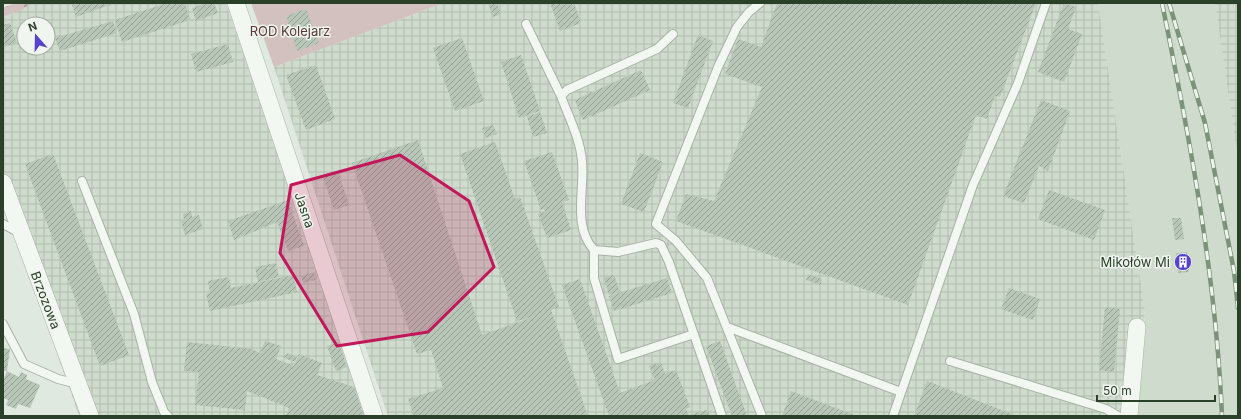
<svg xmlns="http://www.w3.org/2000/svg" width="1241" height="419" viewBox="0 0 1241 419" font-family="Inter,sans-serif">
	<defs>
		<pattern id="industrial-grid" width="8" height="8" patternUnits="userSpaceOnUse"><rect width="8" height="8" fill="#cfdbcd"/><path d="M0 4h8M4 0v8" fill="none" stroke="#b2bdb0"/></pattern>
		<pattern id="forest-firs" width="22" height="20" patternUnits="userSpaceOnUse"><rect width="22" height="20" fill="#d3c1c0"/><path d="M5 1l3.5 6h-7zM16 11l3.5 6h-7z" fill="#ab9e9c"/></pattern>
		<pattern id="building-hatch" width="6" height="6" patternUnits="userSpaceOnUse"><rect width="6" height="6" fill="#b8c6b7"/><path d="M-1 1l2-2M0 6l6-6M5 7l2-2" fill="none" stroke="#96a295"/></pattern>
	</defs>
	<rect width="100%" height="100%" fill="#e0e9df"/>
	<!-- built -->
	<path fill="#cfdbcd" d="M1098,3H1215L1238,159V416H1138L1145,311Z"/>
	<!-- industrial -->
	<path fill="url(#industrial-grid)" fill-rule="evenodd" d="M30,3H226L368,416H79L3,201V17L24,9ZM24,24H48V48H24Z
		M443,3H1098L1145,311L1135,416H388L274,67Z
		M1215,3H1238V159Z"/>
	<!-- forest -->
	<path fill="url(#forest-firs)" d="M15,3H30L24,9L3,17V8Z"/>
	<!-- green -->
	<path fill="#d3c1c0" d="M251,3H443L274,67Z"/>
	<!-- building -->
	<path fill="url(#building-hatch)" d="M78,3H115L76,17L72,5Z
		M167,3H185L190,20L122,42L115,20Z
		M206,3H214L218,13L196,21L192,8Z
		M488,3H497L501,14L493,17Z
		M550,3H574L581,23L560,31Z
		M777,3H1036L1000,97L995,96L987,119L976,115L908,305L676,221L686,194L714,201L762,87L725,74L738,39L761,47Z
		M1064,3L1076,7L1068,29L1082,34L1064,82L1038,72Z
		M306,9L319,43L297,51L286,16Z
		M113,21L117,33L60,51L55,38Z
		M10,23L17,43L3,47V25Z
		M698,35L713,41L688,108L673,103Z
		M462,38L484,101L455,111L433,48Z
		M228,44L233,62L196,72L191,54Z
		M521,55L540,111L519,118L501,62Z
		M316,65L335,119L306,130L286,75Z
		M641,70L650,90L583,120L575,100Z
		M1041,100L1070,111L1048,171L1039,166L1024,203L1003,196Z
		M540,112L547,133L533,137L527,117Z
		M493,125L497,134L485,138L482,128Z
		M418,140L482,335L533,317L517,321L460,154L495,142L515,199L520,197L559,307L551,310L588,416H414L408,399L443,388L431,350L417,354L352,163Z
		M552,152L569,200L562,202L571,230L547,238L538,214L545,212L544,209L541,210L524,161Z
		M640,153L663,162L644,212L621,204Z
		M53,154L129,355L100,366L25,164Z
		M338,171L349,205L334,210L323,177Z
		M1049,190L1105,210L1094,240L1038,219Z
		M288,200L304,246L288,251L277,222L234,240L228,221Z
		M191,211L192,217L199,215L203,229L185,235L181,221L184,220L183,214Z
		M1172,218H1181L1184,239L1175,240Z
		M1187,252L1189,272L1178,273L1176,253Z
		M276,263L279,277L258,282L255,267Z
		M314,272L316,280L303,283L301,276Z
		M808,274L822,279L821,285L806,280Z
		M293,275L297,292L210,311L206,294L210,293L208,281L229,277L231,288Z
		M614,275L620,292L609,295L604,278Z
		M667,278L672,293L614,311L609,296Z
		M580,279L620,393L655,380L649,366L661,362L665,374L676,370L690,407L686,409L689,415L707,410L710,416H609L562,285Z
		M1009,288L1040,299L1033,320L1001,309Z
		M1105,307L1120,309L1114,372L1099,370Z
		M265,341L281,346L276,359L294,366L299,354L322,363L317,375L354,387L364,416H286L289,408L247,391L245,410L195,405L199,372L184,371L187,342L252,349L260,353Z
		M720,341L747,416H732L706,346Z
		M339,342L347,367L336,371L327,346Z
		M3,348L10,349L7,371H3Z
		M287,353L297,357L295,362L284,358Z
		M7,371L19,377L21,372L27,375L26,379L40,385L30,408L18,404L16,409L6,405L8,400L3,398V380Z
		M927,381L1017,416H914Z
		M791,391L857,416H782Z"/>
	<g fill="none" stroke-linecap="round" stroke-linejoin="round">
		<defs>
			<path id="service" d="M760,3L749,12L737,27L718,67L656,224L676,241L707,278L762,416
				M526,24L561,96
				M673,34L657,49L567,90L561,96C569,118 580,138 582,161C585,190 572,226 594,250L618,252L656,243L661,245L669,262L722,416
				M82,181L134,314L152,382L164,412L168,416
				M3,224L20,233
				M594,250V278L618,359L694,334
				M3,324L24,364L58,379L78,384
				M727,327L901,392
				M950,361L1106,409L1118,416
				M893,416L973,185L1018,83L1046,3"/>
			<path id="minor" d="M236,3L374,416
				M3,183L90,416
				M1129,416L1137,327"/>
		</defs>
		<!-- service casing -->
		<use href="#service" stroke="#a6b3a4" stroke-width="10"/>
		<!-- minor casing -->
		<use href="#minor" stroke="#a6b3a4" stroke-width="18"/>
		<!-- service -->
		<use href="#service" stroke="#f3f7f2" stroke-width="8"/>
		<!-- minor -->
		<use href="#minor" stroke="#f3f7f2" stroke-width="17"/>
		<defs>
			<path id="rail" d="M1162,3C1190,140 1216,276 1222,416
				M1169,3L1205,123L1234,271L1238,308"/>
		</defs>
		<!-- rail casing -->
		<use href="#rail" stroke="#7b9379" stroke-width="4.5"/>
		<!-- rail -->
		<use href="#rail" stroke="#f0f6ef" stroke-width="3" stroke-dasharray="9" stroke-linecap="butt"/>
	</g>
	<!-- marked area -->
	<path fill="#c2185b" fill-opacity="0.2" stroke="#c2185b" stroke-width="3" stroke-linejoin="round" d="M400,155L469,201L494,267L428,332L337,346L280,253L291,185Z"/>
	<!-- icons -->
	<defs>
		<symbol id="building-disc" viewBox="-11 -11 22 22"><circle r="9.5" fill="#5542d0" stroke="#f0f6ef"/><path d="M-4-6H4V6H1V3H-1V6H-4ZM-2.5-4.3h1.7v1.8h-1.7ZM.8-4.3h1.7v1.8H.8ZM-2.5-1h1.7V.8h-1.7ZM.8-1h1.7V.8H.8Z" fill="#fff"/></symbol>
	</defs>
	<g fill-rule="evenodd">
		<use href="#building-disc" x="1173" y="252" width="20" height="20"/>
	</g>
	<g text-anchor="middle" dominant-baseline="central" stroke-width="3" stroke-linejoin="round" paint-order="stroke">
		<!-- park labels -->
		<g font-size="13" fill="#5c3935" stroke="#f0f6ef">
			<text x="290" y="31">ROD Kolejarz</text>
		</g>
		<!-- street labels -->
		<g font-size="13" fill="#2a4028" stroke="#f0f6ef">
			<text transform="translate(305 210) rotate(71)">Jasna</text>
			<text transform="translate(46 300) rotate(69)">Brzozowa</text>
		</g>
		<!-- poi labels -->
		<g font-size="13" fill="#2a4028" stroke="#f0f6ef" text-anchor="end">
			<text x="1170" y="262">Mikołów Mi</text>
		</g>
	</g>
	<!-- border -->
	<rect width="1241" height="419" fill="none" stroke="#2a4028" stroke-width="8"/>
	<!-- north arrow -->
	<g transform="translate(36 36) rotate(340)"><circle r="19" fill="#f0f6ef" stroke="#a1ad9f"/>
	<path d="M0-3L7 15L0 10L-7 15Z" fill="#5542d0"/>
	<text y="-6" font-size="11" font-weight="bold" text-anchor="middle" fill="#2a4028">N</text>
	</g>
	<!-- scale -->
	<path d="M1097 395v6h118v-6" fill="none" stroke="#2a4028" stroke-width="2"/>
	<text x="1103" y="395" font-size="12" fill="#2a4028" stroke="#f0f6ef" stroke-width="3" paint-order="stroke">50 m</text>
</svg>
